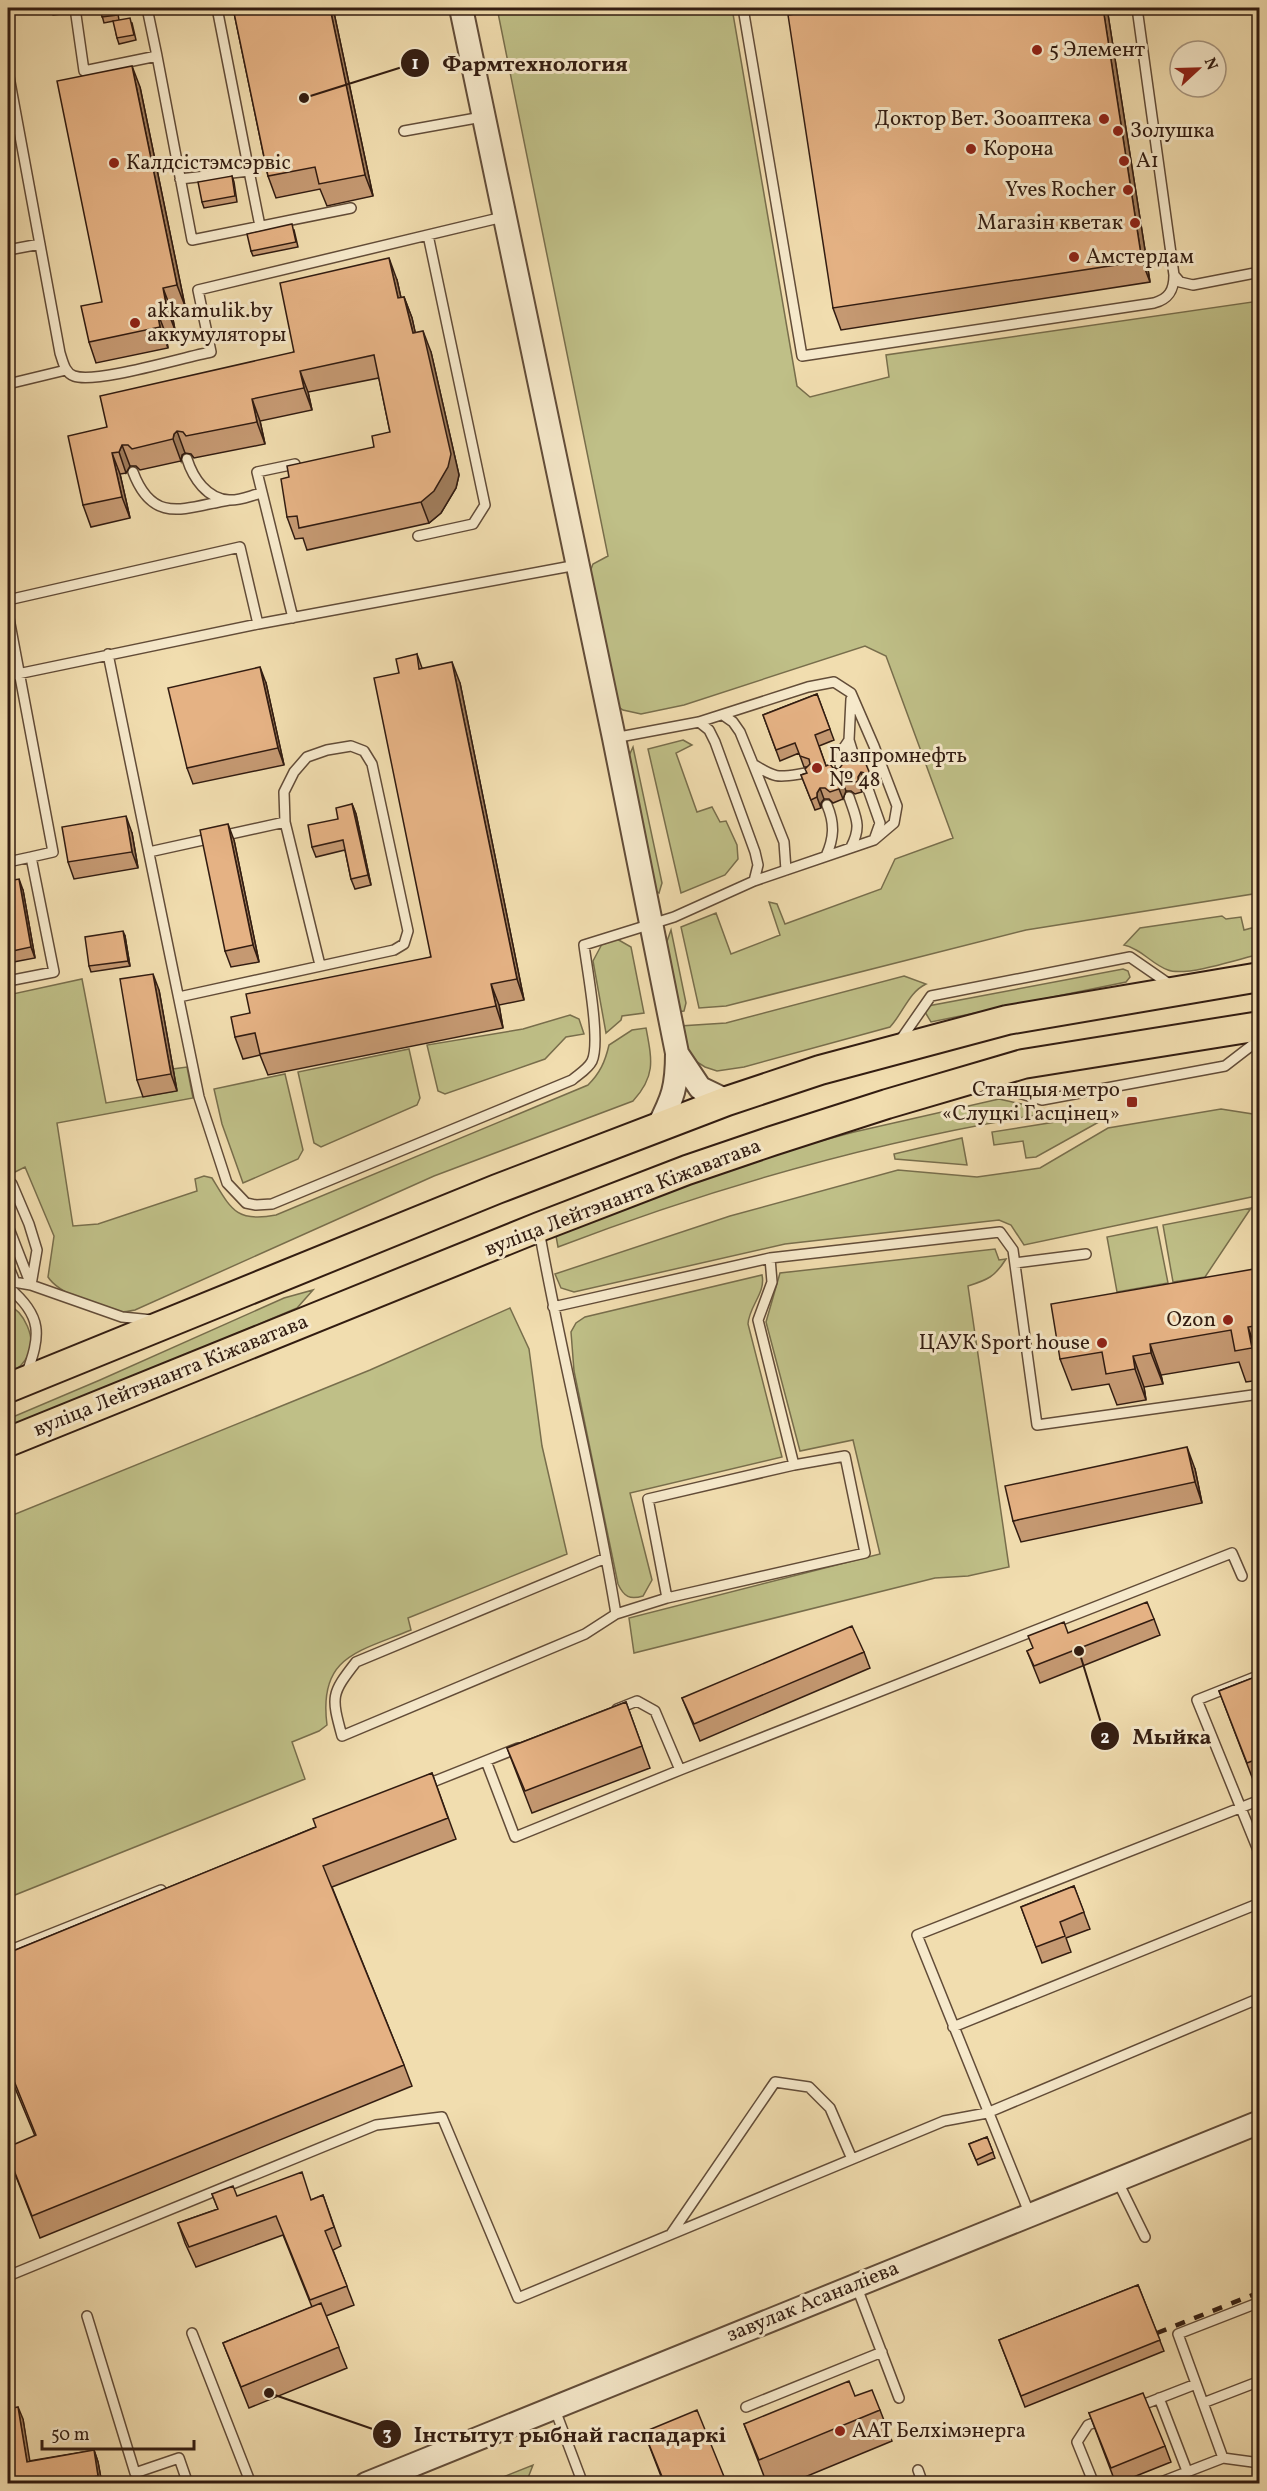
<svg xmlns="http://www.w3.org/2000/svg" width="1267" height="2491" viewBox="0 0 1267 2491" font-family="Vollkorn,serif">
	<rect width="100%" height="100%" fill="#f1ddaf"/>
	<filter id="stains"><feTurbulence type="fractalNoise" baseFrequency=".00333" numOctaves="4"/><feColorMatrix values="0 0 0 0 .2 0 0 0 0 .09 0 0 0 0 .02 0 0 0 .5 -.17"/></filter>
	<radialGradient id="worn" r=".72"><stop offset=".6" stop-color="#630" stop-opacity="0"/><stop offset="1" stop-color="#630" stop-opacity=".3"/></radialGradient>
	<!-- green -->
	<path fill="#bfbf87" stroke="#786e4c" stroke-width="1.5" d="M497,8H732L797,386L810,397L889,377L886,355L1259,301V893L1026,930L726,1006L699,1008L681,927L716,913L731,954L780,935L769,902L777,904L785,924L881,889L895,859L953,838L886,656L865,646L684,705L641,714L623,710L616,705L587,579L593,564L608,556Z
		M683,740L692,745L676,753L697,812L712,807L720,822L726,821L737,845L738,859L725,875L681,893L648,749Z
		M633,747L662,883L659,893L653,889L627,760Z
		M1222,916L1226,919L1241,917L1244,930L1259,926V954C1240,959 1185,977 1168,970C1151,964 1142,949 1124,945L1140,928Z
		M671,930L686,1003L684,1011L676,1012L666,944Z
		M617,939L631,947L644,1013L622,1016L621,1020L606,1033L593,961L602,944Z
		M1123,969L1128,971L1130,977L1126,982L931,1022L925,1012L928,1006Z
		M904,976L926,984C909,992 903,1013 890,1027L744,1067L717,1071L705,1067L697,1062L687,1049L680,1026L726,1023Z
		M82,979L106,1103L176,1091L173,1069L187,1067L193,1098L57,1123L73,1226L98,1224L197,1191L195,1179L204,1176L212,1178C231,1209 236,1223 276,1215L588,1085C600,1073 605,1062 609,1045L632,1030L646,1028C652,1060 656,1076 633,1101L434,1176L135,1310C130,1311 125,1312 121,1312C103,1311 58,1293 48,1277L54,1236L25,1167L15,1172L8,1165V995Z
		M570,1015L579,1019L584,1034L566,1037L545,1059L445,1094L438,1091L427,1045L523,1029Z
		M409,1049L420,1098L417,1105L321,1147L314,1143L298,1072Z
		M285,1074L303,1150L298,1159L243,1183L222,1124L214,1089Z
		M999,1099L1035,1107L1037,1115C873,1142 712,1188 558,1247L556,1236L559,1230L768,1155L854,1132Z
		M1221,1109L1259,1115L1260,1191L1256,1196L1024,1245L1011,1225L999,1220L785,1244L574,1292L561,1288L555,1274L730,1216L898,1170L977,1177L1040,1168L1108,1128Z
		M1106,1114V1118L1036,1157L1026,1158L1023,1141L994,1145L992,1132Z
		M962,1138L967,1165L895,1159L894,1154Z
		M1251,1208L1205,1277L1173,1282L1163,1225Z
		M1157,1227L1168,1283L1117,1292L1107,1237Z
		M995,1249L999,1260L1006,1259C995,1277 987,1280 968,1286L1009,1567L968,1576L935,1578L634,1653L629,1618L880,1554L853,1440L800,1451L766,1322L780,1273Z
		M762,1275C766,1293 749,1306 748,1324L782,1457L630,1493L652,1580L643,1596C630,1600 624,1597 618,1584L574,1371L571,1332L576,1323L585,1317Z
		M313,1290L297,1308L8,1430V1419L100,1380L284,1298Z
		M8,1305C24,1311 37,1339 28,1355C24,1364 17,1370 8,1375Z
		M510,1308L529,1349L542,1446L567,1554L408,1618L411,1630C358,1652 318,1656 327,1725L319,1731L292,1742L305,1779L15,1895L8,1902V1517L370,1370Z
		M533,2465L526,2483H488Z"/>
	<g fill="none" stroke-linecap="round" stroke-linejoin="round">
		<defs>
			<path id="service" d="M75,8L84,71L157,56L147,8
				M217,8L249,171
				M743,8L802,356L1154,303C1169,299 1174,290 1174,275L1137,8
				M796,8V11L820,8
				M157,56L192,240L351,208
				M8,71L60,353C63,362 65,373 74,376C96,384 184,357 211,352L198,290L503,217
				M404,131L482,117
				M180,179L249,171L260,226
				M8,250L40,244
				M1174,275L1180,282L1193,285L1260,272
				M8,384L66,370
				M187,459C193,478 207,499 229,500C239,501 252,495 262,493
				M133,472C153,525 184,508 229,500
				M418,536L473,524L485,505L428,235
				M8,600L240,547L258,624
				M8,613L53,852L31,857L54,972L8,981
				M293,618L257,472L295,464
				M108,654L199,1097L227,1183L246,1203L256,1205L272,1204L572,1080C579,1074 588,1069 592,1061C601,1042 587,969 584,945L674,917L754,881L874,840L894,823L897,806L874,746L851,693L834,682L808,687L699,722L614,738
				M8,676L258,624L577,565
				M723,715L733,722L740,732L753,764L784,842L786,870
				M699,722L709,730L715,742L755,852L758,865L754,881
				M849,740L857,766
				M753,764C778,780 779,777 807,773
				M840,773L841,752L849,740L851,699
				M868,789L880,823L874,840
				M849,797C856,818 862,826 851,847
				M149,852L285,822
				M826,856C834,838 835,824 827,805
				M8,862L31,857
				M179,997L394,950L404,944L408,931L372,764L364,751L351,746L327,750L307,757L294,772L284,792L285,822L320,965
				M899,1042L931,996L1130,957L1172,986
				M985,1083L1042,1100L1225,1066L1260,1039
				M8,1180L12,1184L29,1224L37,1250L31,1285
				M8,1226L31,1285
				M539,1230C562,1359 595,1485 616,1614L585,1634L342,1736C331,1696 331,1694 356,1662L606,1558
				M770,1258L772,1282L758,1320L794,1465L648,1499L667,1598L865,1553L845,1456L794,1465
				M1015,1263L1086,1254
				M8,1265L15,1282
				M8,1281L31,1285L122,1317L152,1320
				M8,1287C43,1316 41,1335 26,1375
				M553,1307L770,1258L1000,1232L1013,1250L1037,1425L1260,1394
				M616,1614L667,1598
				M1260,1675L1197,1700L1260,1855
				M486,1761L515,1837L680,1770L655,1711L637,1701L617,1709
				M680,1770L1232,1553L1242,1576
				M425,1785L518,1748
				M8,1951L161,1890
				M953,2027L1260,1903
				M1117,2180L1145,2237
				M1030,2215L917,1935L1260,1800
				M671,2234L775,2082L809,2087L830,2108L852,2159
				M8,2276L376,2125L442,2117L518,2298L944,2121L987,2113L1260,1998
				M856,2285L899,2398
				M1260,2302L1178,2334L1223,2458L1260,2463
				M87,2316L135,2473L179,2458L188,2484
				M192,2333L251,2484
				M1159,2398L1187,2471
				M1203,2403L1260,2381
				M554,2407L583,2484
				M746,2407L882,2352
				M1137,2407L1196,2384
				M918,2470L923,2484
				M1094,2484L1077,2442L1088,2425L1104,2419
				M1156,2484L1223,2458"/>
			<path id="tertiary" d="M461,8L614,738L677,1053C677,1087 673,1098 658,1127
				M678,1055L700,1088L727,1101
				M366,2484L1260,2122"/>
			<path id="primary" d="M8,1388L497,1189L727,1101L820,1070L1007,1020L1260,977
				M8,1442L539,1227L687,1170L772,1141L887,1104L1023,1064L1260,1026"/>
		</defs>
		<!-- service casing -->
		<use href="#service" stroke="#624c38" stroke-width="12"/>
		<!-- tertiary casing -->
		<use href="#tertiary" stroke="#624c38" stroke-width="26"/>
		<!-- primary casing -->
		<use href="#primary" stroke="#321c11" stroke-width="32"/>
		<!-- service -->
		<use href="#service" stroke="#f6e9cb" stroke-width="9"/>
		<!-- tertiary -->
		<use href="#tertiary" stroke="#f6e9cb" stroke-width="22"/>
		<!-- primary -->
		<use href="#primary" stroke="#f1ddaf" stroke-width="28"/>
		<!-- rail -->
		<path stroke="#321c11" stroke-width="4.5" stroke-dasharray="10 10" stroke-linecap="butt" d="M1157,2333L1260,2292"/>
	</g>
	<!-- wall -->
	<path fill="#c59972" stroke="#321c11" stroke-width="1.5" d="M50,8H68L69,13L53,15Z
		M100,8H117L119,20L132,23L136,40L119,44L117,38L114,21L104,23Z
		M233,8H333L373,196L327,206L320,189L276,198L268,176Z
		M835,8H1107L1150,282L841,330L833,308Z
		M140,87L185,306L171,309L175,330L165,332L168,348L96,363L89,342L102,302Z
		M232,176L234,182L237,202L204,208L202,202Z
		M294,230L298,247L253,256L251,251Z
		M397,280L401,298L404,297L412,318L415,332L431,352L459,475L456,488L441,513L429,523L307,550L303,538L295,539L287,517L374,447L390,432L379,378L308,392L312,410L260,421L265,444L194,458L191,454L185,453L182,455L181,461L140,470L136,466H130L126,473L120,474L130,518L91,527L83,505L107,427L294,352Z
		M417,654L422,668L460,683L524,1000L499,1005L503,1028L268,1075L260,1055L243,1059L235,1037L250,1013L431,957L399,673Z
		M266,683L284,765L193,784L187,768Z
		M817,694L834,740L819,746L826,766L833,768L839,769L851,762L870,774L874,785L865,783L862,787V792L855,794L851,791H846L843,799L833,803L829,799H824L821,803V808L815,810L801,775L807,773V767H804L799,753L780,761L763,715Z
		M352,804L356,814L371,885L355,889L351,879L345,850L316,857L312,847Z
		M8,826L12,851L8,852Z
		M132,833L138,868L74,879L68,862Z
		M234,840L259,962L231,967L225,951Z
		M8,881L23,890L35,958L8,963Z
		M125,936L130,966L91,972L89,966Z
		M159,990L177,1091L143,1097L137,1080Z
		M1260,1268V1380L1246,1382L1239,1362L1161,1375L1163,1384L1144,1387L1146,1400L1117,1405L1109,1384L1072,1390L1060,1359Z
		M1195,1469L1202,1503L1021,1542L1013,1521Z
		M1154,1619L1160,1635L1040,1683L1027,1651L1068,1633Z
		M864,1652L870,1668L700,1741L682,1698Z
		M1260,1675V1783L1255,1785L1219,1691Z
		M626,1702L650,1768L532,1813L507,1748Z
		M432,1773L456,1839L332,1887L404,2065L412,2086L40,2238L8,2156L35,2136L15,2088L8,2091V1953L316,1827Z
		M1074,1886L1090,1929L1066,1938L1071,1952L1042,1963L1021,1907Z
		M987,2137L995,2158L978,2165L969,2144Z
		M212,2194L237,2196L311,2200L323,2195L341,2246L333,2250L354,2305L326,2316L347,2368L249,2408L223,2343L312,2307L283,2235L196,2267L185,2243L178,2223L218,2209Z
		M1138,2285L1164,2351L1025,2407L999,2340Z
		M855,2396L880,2410L892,2441L788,2484H767L744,2424Z
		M1089,2413L1165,2446L1171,2462L1116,2484Z
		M23,2419L29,2461L94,2450L98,2462L102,2484H8Z
		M644,2432L727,2484H664Z"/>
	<!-- shaded-wall -->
	<path fill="#a07d5c" stroke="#321c11" stroke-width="1.5" d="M330,8H333L373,196L365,175Z
		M1103,8H1107L1150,282L1142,261Z
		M132,66L140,87L185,306L177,285Z
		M389,258L397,280L406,320L398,298Z
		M163,288L171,309L175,330L167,309Z
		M404,297L412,318L420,354L413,333Z
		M157,311L165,332L168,348L160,327Z
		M423,331L431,352L459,475L456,488L441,513L429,523L421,502Z
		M300,371L308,392L312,410L304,388Z
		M252,399L260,421L265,444L257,422Z
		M177,431L185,453L182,455L181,461L173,439L174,434Z
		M122,445L130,466L126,473L119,452Z
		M112,453L120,474L130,518L122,497Z
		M452,662L460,683L524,1000L517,979Z
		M260,667L266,683L284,765L278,748Z
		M861,772L865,783L862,787V792L858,781V777Z
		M842,780L846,791L843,799L839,789Z
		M820,788L824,799L821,803V808L817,797V793Z
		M352,804L356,814L371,885L368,875Z
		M126,816L132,833L138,868L132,852Z
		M228,824L234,840L259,962L253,945Z
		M8,826L12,851L8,840Z
		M19,879L23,890L35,958L31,947Z
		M123,931L125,936L130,966L128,961Z
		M153,974L159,990L177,1091L171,1074Z
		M491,984L499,1005L503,1028L496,1006Z
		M1248,1327L1259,1358L1260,1369L1252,1348Z
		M1150,1344L1161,1375L1163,1384L1151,1353Z
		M1133,1356L1144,1387L1146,1400L1135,1369Z
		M1187,1447L1195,1469L1202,1503L1195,1482Z
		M18,2407L23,2419L32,2474L27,2462Z
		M94,2450L98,2462L102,2484L98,2476Z"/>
	<!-- building -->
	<path fill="#e5b284" stroke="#321c11" stroke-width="1.5" d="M50,8H64L51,9Z
		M100,8H116L117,15L102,17Z
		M233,8H330L365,175L319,184L315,167L268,176Z
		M835,8H1103L1142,261L833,308L788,15Z
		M130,18L134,35L117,38L113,21Z
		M132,66L177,285L163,288L167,309L157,311L160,327L89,342L81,306L102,302L57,81Z
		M232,176L235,196L202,202L198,182Z
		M292,224L296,242L251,251L247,234Z
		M389,258L398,298L404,297L413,333L423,331L451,454L448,467L434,491L421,502L299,528L297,516L287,517L281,479L289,477L287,466L374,447L372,436L390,432L374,355L300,371L304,388L252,399L257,422L186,436L183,432L177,431L174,434L173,439L132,449L128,445H122L119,452L112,453L122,497L83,505L68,436L107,427L100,396L294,352L280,283Z
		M417,654L419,669L452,662L517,979L491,984L496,1006L260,1054L255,1033L235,1037L231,1017L250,1013L246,994L431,957L374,678L399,673L396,659Z
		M260,667L278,748L187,768L168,688Z
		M817,694L830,729L815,735L826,766L830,764L833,768L839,769L842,765L843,759L847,758L851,762H856L861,752L870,774L861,772L858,777V781L851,784L847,780H842L839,789L830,792L825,788H820L817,793V797L811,800L801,775L807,773L805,769L810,764L809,759L800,756L795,743L776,750L763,715Z
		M352,804L368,875L351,879L343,840L312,847L308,825L338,819L336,808Z
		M126,816L132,852L68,862L62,827Z
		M228,824L253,945L225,951L200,830Z
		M19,879L31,947L8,952V881Z
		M123,931L128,961L89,966L85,937Z
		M153,974L171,1074L137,1080L120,979Z
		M1260,1268V1325L1248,1327L1252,1348L1235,1351L1231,1330L1150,1344L1151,1353L1133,1356L1135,1369L1106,1374L1102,1352L1060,1359L1051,1304Z
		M1187,1447L1195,1482L1013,1521L1005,1486Z
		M1147,1602L1154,1619L1034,1666L1027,1651L1033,1648L1028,1636L1064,1622L1068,1633Z
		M852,1626L864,1652L694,1724L682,1698Z
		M1260,1675V1758L1247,1763L1219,1691Z
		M626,1702L642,1746L525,1791L507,1748Z
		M432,1773L448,1818L323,1866L404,2065L32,2216L8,2155V2147L36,2135L8,2066V1953L316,1827L313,1819Z
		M1074,1886L1084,1912L1060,1922L1065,1936L1036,1947L1021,1907Z
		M987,2137L993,2152L976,2160L969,2144Z
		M302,2172L311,2200L323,2195L334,2227L325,2231L347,2286L310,2300L276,2216L189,2247L178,2223L218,2209L212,2194L233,2186L237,2196Z
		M1138,2285L1160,2340L1021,2396L999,2340Z
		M321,2303L339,2347L241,2387L223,2343Z
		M849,2381L855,2396L872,2390L880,2410L759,2460L744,2424Z
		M1143,2393L1165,2446L1111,2468L1089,2413Z
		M18,2407L27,2462L94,2450L98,2476L57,2484H8V2409Z
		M697,2410L727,2484H665L644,2432Z"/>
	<!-- markers -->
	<g fill="#8f2418" stroke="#f6e9cb" stroke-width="2">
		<circle cx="1037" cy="50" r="6"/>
		<circle cx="1104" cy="119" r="6"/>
		<circle cx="1118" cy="131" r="6"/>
		<circle cx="971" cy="149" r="6"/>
		<circle cx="1124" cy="161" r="6"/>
		<circle cx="114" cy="163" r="6"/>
		<circle cx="1128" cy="190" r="6"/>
		<circle cx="1135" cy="223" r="6"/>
		<circle cx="1074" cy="257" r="6"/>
		<circle cx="135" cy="323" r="6"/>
		<circle cx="817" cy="768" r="6"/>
		<rect x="1126" y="1096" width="12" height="12" rx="3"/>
		<circle cx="1228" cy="1320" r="6"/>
		<circle cx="1102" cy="1343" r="6"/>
		<circle cx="840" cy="2431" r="6"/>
	</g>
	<g text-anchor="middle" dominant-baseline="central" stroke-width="6" stroke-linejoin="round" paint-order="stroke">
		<!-- poi labels -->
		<g font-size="21" fill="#321c11" stroke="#f6e9cb" text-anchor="start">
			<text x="1049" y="50">5 Элемент</text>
			<text x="1092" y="119" text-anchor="end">Доктор Вет. Зооаптека</text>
			<text x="1130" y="131">Золушка</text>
			<text x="983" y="149">Корона</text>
			<text x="1136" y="161">A1</text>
			<text x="126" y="163">Калдсістэмсэрвіс</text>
			<text x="1116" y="190" text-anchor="end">Yves Rocher</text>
			<text x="1123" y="223" text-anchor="end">Магазін кветак</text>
			<text x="1086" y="257">Амстердам</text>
			<text x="147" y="311">akkamulik.by<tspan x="147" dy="24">аккумуляторы</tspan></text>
			<text x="829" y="756">Газпромнефть<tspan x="829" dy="24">№ 48</tspan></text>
			<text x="1120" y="1090" text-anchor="end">Станцыя метро<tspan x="1120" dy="24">«Слуцкі Гасцінец»</tspan></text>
			<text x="1216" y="1320" text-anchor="end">Ozon</text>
			<text x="1090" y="1343" text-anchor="end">ЦАУК Sport house</text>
			<text x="852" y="2431">ААТ Белхімэнерга</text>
		</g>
		<!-- street labels -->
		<g font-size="21" fill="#321c11" stroke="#f6e9cb">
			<text transform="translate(623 1198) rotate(-21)">вуліца Лейтэнанта Кіжаватава</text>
			<text transform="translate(171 1376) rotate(-22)">вуліца Лейтэнанта Кіжаватава</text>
			<text transform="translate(813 2302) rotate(-22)">завулак Асаналіева</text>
		</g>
	</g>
	<!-- callouts -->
	<path fill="none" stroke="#321c11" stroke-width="2" d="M304 98L415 63M1079 1651L1105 1736M269 2393L387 2434"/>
	<g fill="#321c11" stroke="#f6e9cb" stroke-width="2">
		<circle cx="304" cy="98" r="6"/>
		<circle cx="1079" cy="1651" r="6"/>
		<circle cx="269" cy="2393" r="6"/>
		<circle cx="415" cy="63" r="15"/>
		<circle cx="1105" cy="1736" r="15"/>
		<circle cx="387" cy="2434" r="15"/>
	</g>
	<g font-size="18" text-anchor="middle" font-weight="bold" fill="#fff">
		<text x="415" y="69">1</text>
		<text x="1105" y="1743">2</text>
		<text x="387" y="2440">3</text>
	</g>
	<g font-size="22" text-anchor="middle" font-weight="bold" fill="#321c11" stroke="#f6e9cb" stroke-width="6" stroke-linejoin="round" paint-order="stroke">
		<text x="535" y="71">Фармтехнология</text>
		<text x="1172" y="1744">Мыйка</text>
		<text x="570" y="2442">Інстытут рыбнай гаспадаркі</text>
	</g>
	<!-- margin -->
	<rect width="1267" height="2491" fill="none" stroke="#f1ddaf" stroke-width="30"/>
	<rect x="9" y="9" width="1249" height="2473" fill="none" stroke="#321c11" stroke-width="3"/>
	<rect x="15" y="15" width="1237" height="2461" fill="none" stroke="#321c11" stroke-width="1.5"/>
	<!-- north arrow -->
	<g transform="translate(1198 69) rotate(68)"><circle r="28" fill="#f6e9cb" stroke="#a89781" stroke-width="1.5"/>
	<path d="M0-4.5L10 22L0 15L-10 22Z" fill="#8f2418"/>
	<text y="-9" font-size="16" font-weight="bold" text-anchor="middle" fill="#321c11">N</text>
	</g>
	<!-- scale -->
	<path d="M42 2440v9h152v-9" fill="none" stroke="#321c11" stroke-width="3"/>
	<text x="51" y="2440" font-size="18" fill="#321c11" stroke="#f6e9cb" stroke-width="4.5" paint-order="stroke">50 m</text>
	<rect width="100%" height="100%" filter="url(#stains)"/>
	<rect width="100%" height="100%" fill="url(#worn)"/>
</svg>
